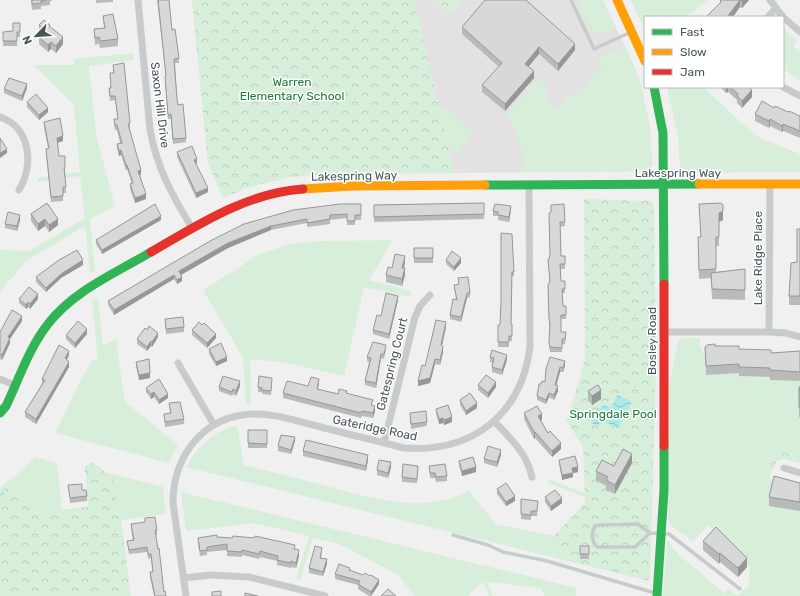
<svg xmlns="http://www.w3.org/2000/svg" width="800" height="596" viewBox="0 0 800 596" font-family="Rubik,sans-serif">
	<defs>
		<pattern id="forest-crowns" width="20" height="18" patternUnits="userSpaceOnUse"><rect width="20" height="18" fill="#d6eeda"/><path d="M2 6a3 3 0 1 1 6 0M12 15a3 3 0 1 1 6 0" fill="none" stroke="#b9cebe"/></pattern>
		<pattern id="water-waves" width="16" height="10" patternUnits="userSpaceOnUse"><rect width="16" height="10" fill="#aceaea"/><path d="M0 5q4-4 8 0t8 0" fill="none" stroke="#8ec0c1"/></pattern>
	</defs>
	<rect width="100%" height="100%" fill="#f1f0f0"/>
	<!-- education -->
	<path fill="#e3e1e2" d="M414,0H603L634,66L641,85L650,128L652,166L646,171L454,173Z"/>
	<!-- green -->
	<path fill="#d6eeda" d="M576,0H603L615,26C609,35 599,35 590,29Z
		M631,0H707C685,23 675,17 645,17V31Z
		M783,28L797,40L793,46L800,51V80L785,70L783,72Z
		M625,47C644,87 650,122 652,166L646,171L523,172C523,149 518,134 506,115L539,78L548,87L546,101L556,110L568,97L580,91L602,66L597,62L601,57Z
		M133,53L134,60L89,66L96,135L115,206L90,219L95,270L90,273L85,226L26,261L0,292V250L29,251L85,218L80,176L38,182V178L80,172L74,105L34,65H75L74,59Z
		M667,87H703L756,136L800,154V172L683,173L680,169L678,137Z
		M435,100L474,132L457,152L418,120Z
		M393,240L369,280L411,291L410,297L364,287L344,376L287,363L250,359L251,404H246L243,358L203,290L234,271L257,255L289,244L321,241Z
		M98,297L103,346L116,339L125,402L178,445L169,463L55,433L84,374L93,360L98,359L92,300Z
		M685,338H700V347L705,356L706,375H714L715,373H739L748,377L770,376L780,380H795V381H800V455L794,456L779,451L769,477L774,485L770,506L800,510V596H663L667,542L669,541L674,550L677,551L679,555L724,593L729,589L738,596L749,584L750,567L708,525L693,541L670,525L668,519L669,384L678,342L680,339Z
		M237,425L244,465C273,472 301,479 330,487C377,499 422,514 469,491L496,524L554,536L564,560L186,467C198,446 213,432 237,425Z
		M35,457L57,463L62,510L0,516V488L25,468Z
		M85,467L163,487L166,514L121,520L119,503L88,507Z
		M549,479L585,493V497L548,483Z
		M181,492L577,588L576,596H545L540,588L487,582L493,596H489L483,582L467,596H415L397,574L339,544L313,538L300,580L296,579L309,536L253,523L186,531Z"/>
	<!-- forest -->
	<path fill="url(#forest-crowns)" d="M192,0H414L454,173L314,175L290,177L246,188L223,198L208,163Z
		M434,0H465L450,15Z
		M584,199L652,201L654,206L656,366L650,581L564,560L554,536L585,503L583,447L567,421L585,359Z
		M779,451L794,456L800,455V463L785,459L777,461L769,478L770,459Z
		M93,463C106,470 124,488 114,503H119L131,596H0V497L6,486L13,485L23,495L34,513L87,507L94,495L85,472V466L88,464Z"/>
	<!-- water -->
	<path fill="url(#water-waves)" d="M617,395L632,402L618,428L604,422L598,425L592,424L589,414L605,405L611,408Z"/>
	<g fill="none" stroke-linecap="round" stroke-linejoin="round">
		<!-- stream -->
		<path stroke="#aceaea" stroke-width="2.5" d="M0,496L3,493"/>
		<!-- lane -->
		<path stroke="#c7cbcc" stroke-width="3.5" d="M571,0L594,49L631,32
			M650,533L635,547H597C592,543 591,532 595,526L601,525L638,524L650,533L669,534L740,589
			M453,535L488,545L503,552L547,561L655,593"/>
		<!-- street -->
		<path stroke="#c7cbcc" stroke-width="7" d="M138,0L150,130C157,168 172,195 192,228
			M770,0L783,17
			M768,17L775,9
			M783,17L800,32
			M783,87L800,96
			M0,117C31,127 34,166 19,190
			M664,332H769L786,333L800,337
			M769,332L770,184
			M178,363L214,425
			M0,379L16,386
			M494,421C510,438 527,453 532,477
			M384,443L415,317L420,306L430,295
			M784,468L800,473
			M184,578L211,575L249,577L325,596
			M186,596L173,503C173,457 202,417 251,414C272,413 293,420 313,425C343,433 374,440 404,448C473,453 522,414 530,346L529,186"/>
		<!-- fast -->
		<path stroke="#30b455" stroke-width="9" d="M654,87L663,133L664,284
			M485,185L699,184
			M0,413L6,406C19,379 29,348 48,324C73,291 116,273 151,252
			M657,596L664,490V446"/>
		<!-- slow -->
		<path stroke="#ff9f0a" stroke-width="9" d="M617,0L645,61
			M699,184H800
			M303,189L353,186L485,185"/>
		<!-- jam -->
		<path stroke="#e5322d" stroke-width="9" d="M151,252C198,225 246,193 303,189
			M664,284V446"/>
	</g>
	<!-- wall -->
	<path fill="#b9baba" d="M31,0H52V1H50V5L41,6V9L32,10Z
		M96,0H113V2L96,3Z
		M157,0H169L172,30L179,58V63H175L177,99L186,138V142L173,144L171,119H168L165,81V76H166Z
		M526,0L575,50L558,71L539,54L528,67L534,78L505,111L482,92V85L499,67L462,34V27Z
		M749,0L742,8L740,7L720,4V1Z
		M103,16L118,39V46L100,48L99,44L95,45L94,29L104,28Z
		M20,23V37H17V46H3V32L13,31Z
		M39,25L50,27L63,44L56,53L51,49L48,52L39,44V37L41,34L39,32Z
		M113,65L130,123V128H129L141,175H140L146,199L135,203L130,189V184H132L127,169L126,170L121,155L119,156L117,149V144L120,143L117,130H115L114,124V119H118L115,100L110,101L109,92V88H111L110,73H113Z
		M720,87H748L752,97L742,108L737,103V100L728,92L726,93Z
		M27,88L22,101L4,93V89Z
		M27,102L48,112L39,120L27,107Z
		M774,108L800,116V138L783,131L782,132L770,126L769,128L755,121V114Z
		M44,122L63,141L57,143L59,156L65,167V172L66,193H63V201L51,202L46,154V149L48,148L44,127Z
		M177,152L197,163L196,164L208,192L196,198L177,157Z
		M47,203L58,225L49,232L45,226L38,231L31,221V214Z
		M484,203V219L374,222V205Z
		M361,204V220H355V225H347V218L330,220V224L307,227V223L271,230L228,248L181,275L182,281L177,284L174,279L114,315L108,305V301L244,224Z
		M564,204L565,226L560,227L561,256H565V269H561V281H565V293H562L563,306H566V319H561V332L566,337L565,344H562V352H550L549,347L550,327L549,324L548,285L550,282L548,260L550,256L551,212Z
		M699,204L723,220L719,222V246H716V272L745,269V300L712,299L711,278L699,279L698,246L701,237Z
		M511,210L509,222L498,220V216H493V211Z
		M20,220L17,231L5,228V224Z
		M161,220L102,254L96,244V240Z
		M800,229V305H789V296L797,262Z
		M501,233L514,272V276H512L511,324H512V341H509V347H498V325H500L501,303Z
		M414,248H433V263H414Z
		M446,260L461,263L454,271L446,264Z
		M405,263L403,268L405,275L402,286L386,282V275L392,268Z
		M83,265L61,278L46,292L36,282V277Z
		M458,278L470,293V297L467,298L461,322L450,319V315L456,300L454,285H458Z
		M19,299H38L30,309L28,307L26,309L19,303Z
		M398,300L389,339L373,334V330L381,316Z
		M165,319L184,327V332L166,334Z
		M22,321L10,339V343L2,360L0,359V332Z
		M446,327L442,346L443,352L440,365L435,364L430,383L418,386L425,366Z
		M192,330L216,338L207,348L192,335Z
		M87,334L75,348L66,339V335Z
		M158,337L152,347L151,346L147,351L137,344V339Z
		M715,346L771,353L800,351V381L770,380V377L739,376V373L706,375L705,347Z
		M209,349L227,361L216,366L209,354Z
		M386,350L384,359L381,358L376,388L365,385V381L369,362L367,361V357Z
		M69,355L67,360L69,367L36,424L25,417V412L42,384V379Z
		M490,357L507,360L502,375L492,372V367L493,363L490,362Z
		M136,362L150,378L139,380L136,367Z
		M565,365L563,372H560L556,386L558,391L554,400L549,397L546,404L537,400V396L541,384L545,382L546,369Z
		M272,382L271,395L262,394V392H258V387Z
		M319,383L318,389L338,394H347L372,405L375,411L373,418L362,416L361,418L283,398V393Z
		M478,385L496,387L488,398L478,390Z
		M240,386L236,396L233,394L232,396L219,391V387Z
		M800,387V417H799V396Z
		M146,388L168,398L159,404L154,397L151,399L146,392Z
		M588,391L601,399L592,405L588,400Z
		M460,400L477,408L466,415L460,405Z
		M169,403L184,419V424L165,427L164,414L170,413Z
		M436,409L452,422L444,425L443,423L439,424L436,414Z
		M410,413L427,422V426L411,429Z
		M524,413L542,420L540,421L548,433L561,449L552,457L535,438L534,439L524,419Z
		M248,430H267V448H248Z
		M295,441L291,454L278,451V446Z
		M303,451L368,460L366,471L303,456Z
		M501,455L497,467L484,463V459Z
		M559,460L578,472L573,473V477L562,480L559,464Z
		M459,461L476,472L462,476L459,466Z
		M632,463L615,494L606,490V486L596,480V471Z
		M429,466L447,476V481L436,482L435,478H430Z
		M391,467L388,478L377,475V470Z
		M418,470L417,483L402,482V477Z
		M800,483V511L769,506V497Z
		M68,485L87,496V501L70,503Z
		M497,489L515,501L506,506L497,494Z
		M545,497L562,503L551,511L545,502Z
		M521,499L538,506L537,516H531V520L521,519Z
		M145,518L157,530V535H156L164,592L166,596H154L150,577V572H153L151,558L148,559L147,552L129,554L127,541H133L131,529V524L145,522Z
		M217,537L295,549L299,556L296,568L291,567V568L277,565V561L260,557L259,559L242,555V557L227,556V550L207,552V555L200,556L198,544V538Z
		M703,541L747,567L738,577L720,562L719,564L703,550Z
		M580,546H589V559H580Z
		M322,552L321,558L327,564L323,576L309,573V568Z
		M350,570L379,584L371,596H369L358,589V585L335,579V574Z"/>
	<!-- shaded-wall -->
	<path fill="#969797" d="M740,0V7L733,17H727Z
		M743,0H749L742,8V1Z
		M63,37V44L56,53V46Z
		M51,42V49L48,52V45Z
		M575,44V50L558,71V64Z
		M539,47V54L525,71V64Z
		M534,71V78L505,111V104Z
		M27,84V88L22,101V96Z
		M726,87H728V92L726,93Z
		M752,90V97L742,108V101Z
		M48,108V112L39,120V115Z
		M770,119V126L769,128V121Z
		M783,124V131L782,132V126Z
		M63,136V141L57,143V138Z
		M7,149V153L0,158V153Z
		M121,150V155L119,156V151Z
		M197,159V163L194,164V160Z
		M126,165H127V169L126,170Z
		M141,170V175H138V171Z
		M208,188V192L196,198V193Z
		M146,194V199L135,203V198Z
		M511,206V210L509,222V217Z
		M723,211V220L719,222V213Z
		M20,215V220L17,231V226Z
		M161,216V220L102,254V250Z
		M45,219V226L38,231V224Z
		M58,219V225L49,232V225Z
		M271,226V230L228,248L179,276V271L228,243Z
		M405,256V263L402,275V268Z
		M461,258V263L454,271V267Z
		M83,260V265L61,278L46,292V288L61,274Z
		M405,268V275L402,286V279Z
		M174,275V279L114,315V310Z
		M182,277V281L177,284V280Z
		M467,293V298L461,322V317Z
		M38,294V299L30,309V304Z
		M398,296V300L389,339V334Z
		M28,302V307L26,309V305Z
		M22,316V321L10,339V343L2,360V355L8,337Z
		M446,322V327L441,350V345Z
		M87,329V334L75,348V343Z
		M158,333V337L152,347V342Z
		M216,334V338L207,348V343Z
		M151,341V346L147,351V347Z
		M443,347V352L440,365V360Z
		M69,351V355L65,363V358Z
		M381,354V358L376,388V383Z
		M507,355V360L502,375V370Z
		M227,357V361L216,366V362Z
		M435,359V364L430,383L418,386V381Z
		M565,361V365L563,372V368Z
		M69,362V367L36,424V419Z
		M560,367V372L555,390V385Z
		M150,373V378L139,380V375Z
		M319,379V383L317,394V389Z
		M240,381V386L236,396V391Z
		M496,382V387L488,398V393Z
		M558,386V391L554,400V395Z
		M601,390V399L592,405V396Z
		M154,392V397L151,399V394Z
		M549,393V397L546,404V400Z
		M168,394V398L159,404V400Z
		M477,403V408L466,415V411Z
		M375,406V411L373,418V413Z
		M542,414V420L538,422V416Z
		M452,417V422L444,425V420Z
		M443,418V423L439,424V419Z
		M534,432H535V438L534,439Z
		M295,437V441L291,454V450Z
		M561,443V449L552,457V451Z
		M501,450V455L497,467V462Z
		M632,454V463L615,494V485Z
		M368,455V460L366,471V466Z
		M391,462V467L388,478V473Z
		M476,467V472L462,476V471Z
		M578,467V472L573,473V477L562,480V475L572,468Z
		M515,496V501L506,506V502Z
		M562,498V503L551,511V506Z
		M299,550V556L296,568V563Z
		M720,553V562L719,564V554Z
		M747,558V567L738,577V568Z
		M327,559V564L323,576V572Z
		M379,580V584L371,596V592Z"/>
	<!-- building -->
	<path fill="#d7d8d8" stroke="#969797" d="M32,0H46L41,1V3L32,4Z
		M158,0H169L172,30L175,29L179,58L174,59L177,99L178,105L183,104L186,138L173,139L171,114L168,115L165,76H166Z
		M485,0H526L575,44L558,64L539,47L525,64L534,71L505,104L482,85L502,63L462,27Z
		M721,0H743L742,1L740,0L727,17H706L721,2L720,1Z
		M113,14L118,39L100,41L99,37L95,38L94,29L105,28L103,16Z
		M44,20L50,25L49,26L63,37L56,46L51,42L48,45L39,37L45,30L39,25Z
		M13,23H20V32H17V41H3V32L13,31Z
		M124,63L130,123L128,124L141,170L138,171L146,194L135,198L130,184L133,183L127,165H126L121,150L119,151L117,144L122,143L117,125H115L114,119H118L115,96H110L109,88H111L110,73H114L113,65Z
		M9,78L27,84L22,96L4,89Z
		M730,87H748L752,90L742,101L737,96L738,94Z
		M36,94L48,108L39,115L27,102Z
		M762,101L774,108L775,106L788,112L789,111L800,116V131L783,124L782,126L770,119L769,121L755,114Z
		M60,118L63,136L57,138L59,156H65V167H64L66,187H63V196L51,197L46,149L49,148L44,122Z
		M0,138L7,149L0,153Z
		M192,146L197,159L194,160L208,188L196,193L177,152Z
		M47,203L58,219L49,225L45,219L38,224L31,214Z
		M484,203V214L374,217V205Z
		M721,203L723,205V211L719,213V237H716V269L699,270L698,237H701L699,204Z
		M155,204L161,216L102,250L96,240Z
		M340,204H361V215H355V221H347V214L330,215V219L307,223V219L271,226L228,243L179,271L182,277L177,280L174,275L114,310L108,301L210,241L244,224L293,210Z
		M495,204L511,206L509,217L498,215V212L493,211Z
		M564,204L565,222H560L561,256H565V264H560L561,281H565V289H562L563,306H566V315H561V332H566L565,339H562V348L550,347L549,343L550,323L549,319L548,285L550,281L548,260L550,256L549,213L551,212V205Z
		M8,212L20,215L17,226L5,224Z
		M797,229H800V296H789L791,263L797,262Z
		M501,233L512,234L514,272H512L511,324H512V336H509V342H498V325H500L501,302Z
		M414,248H433V258H414Z
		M77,250L83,260L61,274L46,288L36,277L59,260Z
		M452,251L461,258L454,267L446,260Z
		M395,254L405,256L402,268H405L402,279L386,275L388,267L392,268Z
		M745,269V290L712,289L711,273Z
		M468,277L470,293H467L461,317L450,315L453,299L457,300L454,285L459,284L458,278Z
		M29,287L38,294L30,304L28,302L26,305L19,299Z
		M386,293L398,296L389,334L373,330L377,315L381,316Z
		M12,310L22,316L8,337L10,338L2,355L0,354V332Z
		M183,317L184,327L166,329L165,319Z
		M436,320L446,322L441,345L443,347L440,360L435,359L430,378L418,381L422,365L425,366Z
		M78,321L87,329L75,343L66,335Z
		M199,322L202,325L204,323L216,334L207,343L192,330Z
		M149,326L158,333L152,342L151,341L147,347L137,339L145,328L147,330Z
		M373,342L386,345L384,354H381L376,383L365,381L371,358L367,357Z
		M221,343L227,357L216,362L209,349Z
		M715,344V346H739V349L771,350V353L800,351V372L770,370V368L739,367V364L706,366L705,347L707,345Z
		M59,345L69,351L65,358L69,362L36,419L25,412L45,380L42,379Z
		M492,350L507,355L502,370L492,367L494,358L490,357Z
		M550,357L565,361L563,368L560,367L555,385L558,386L554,395L549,393L546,400L537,396L539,384H541L542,381L545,382L546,369Z
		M149,359L150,373L139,375L136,362Z
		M486,375L496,382L488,393L478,385Z
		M223,376L240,381L236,391L233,389L232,392L219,387Z
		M259,376L272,378L271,391L262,390V388L258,387Z
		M311,377L319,379L317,389L338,394L339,389L347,391L346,393L373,400L371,405L375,406L373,413L362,411L361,413L283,393L287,381L308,386Z
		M159,379L168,394L159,400L154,392L151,394L146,388Z
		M598,385L601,390L592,396L588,391Z
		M799,387H800V408H799Z
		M470,393L477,403L466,411L460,400Z
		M180,402L184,419L165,422L164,414L171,413L169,403Z
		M448,405L452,417L444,420L443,418L439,419L436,409Z
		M537,406L542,414L538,416L548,433L550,431L561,443L552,451L535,432H534L524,413Z
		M426,411L427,422L411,424L410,413Z
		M248,430H267V444L248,443Z
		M281,435L295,437L291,450L278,446Z
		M306,440L368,455L366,466L303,451Z
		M488,446L501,450L497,462L484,459Z
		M623,449L632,454L615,485L606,480L608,477L596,471L602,460L614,466Z
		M575,456L578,467L572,468L573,473L562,475L559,460Z
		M473,457L476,467L462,471L459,461Z
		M379,460L391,462L388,473L377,470Z
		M403,464L418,466L417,479L402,477Z
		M445,464L447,476L436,477L435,473H430L429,466Z
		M774,476L800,483V502L769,497Z
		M506,483L515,496L506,502L497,489Z
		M82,484V490H86L87,496L70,498L68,485Z
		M555,490L562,498L551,506L545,497Z
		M521,499L538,501L537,511H531V515L521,514Z
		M155,517L157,530H155L158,549L159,548L164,592L165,591L166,596H155L150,572H153L151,554H148L147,547L129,550L127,541L134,540L131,524L145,522V518Z
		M716,527L747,558L738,568L720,553L719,554L703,541Z
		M217,535V537L232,538L233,536L254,538L255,536L295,545L294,549L299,550L296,563L291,561V563L277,560L278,556L260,551L259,554L242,550V552L227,551V544L207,547V550L200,551L198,538Z
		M315,546L322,548L320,558L327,559L323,572L309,568Z
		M580,546H589V554H580Z
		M339,564L350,568L349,570L363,575L365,573L370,576L371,575L379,580L371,592L358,584L360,581L335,574Z
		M388,589L396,596H381Z
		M221,591V596H212V592Z
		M245,593L258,596H245Z"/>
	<g text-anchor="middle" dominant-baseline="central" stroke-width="3" stroke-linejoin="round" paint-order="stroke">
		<!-- park labels -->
		<g font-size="12" fill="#1b7b38" stroke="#fff">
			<text x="292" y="82">Warren<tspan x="292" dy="14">Elementary School</tspan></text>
			<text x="613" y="414">Springdale Pool</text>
		</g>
		<!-- street labels -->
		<g font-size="12" fill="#48565c" stroke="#fff">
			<text transform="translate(160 105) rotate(83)">Saxon Hill Drive</text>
			<text x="678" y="173">Lakespring Way</text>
			<text transform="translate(354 176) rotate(-1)">Lakespring Way</text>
			<text transform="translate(758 258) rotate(-90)">Lake Ridge Place</text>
			<text transform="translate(652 341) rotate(-90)">Bosley Road</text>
			<text transform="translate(392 364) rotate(-76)">Gatespring Court</text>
			<text transform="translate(375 428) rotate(12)">Gateridge Road</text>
		</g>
	</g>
	<!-- legend -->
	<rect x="644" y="16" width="140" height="72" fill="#ffffff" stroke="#b6bbbe"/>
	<rect x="652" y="29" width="20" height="6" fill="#30b455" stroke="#b6bbbe"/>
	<text x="680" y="36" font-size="12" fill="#48565c">Fast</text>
	<rect x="652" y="49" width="20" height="6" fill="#ff9f0a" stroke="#b6bbbe"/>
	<text x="680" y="56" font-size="12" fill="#48565c">Slow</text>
	<rect x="652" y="69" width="20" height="6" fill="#e5322d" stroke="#b6bbbe"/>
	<text x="680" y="76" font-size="12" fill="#48565c">Jam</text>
	<!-- north arrow -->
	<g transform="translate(36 36) rotate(245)" stroke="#ffffff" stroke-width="3" paint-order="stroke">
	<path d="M0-3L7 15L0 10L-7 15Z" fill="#48565c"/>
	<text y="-6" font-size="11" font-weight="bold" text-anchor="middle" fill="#48565c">N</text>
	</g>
</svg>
